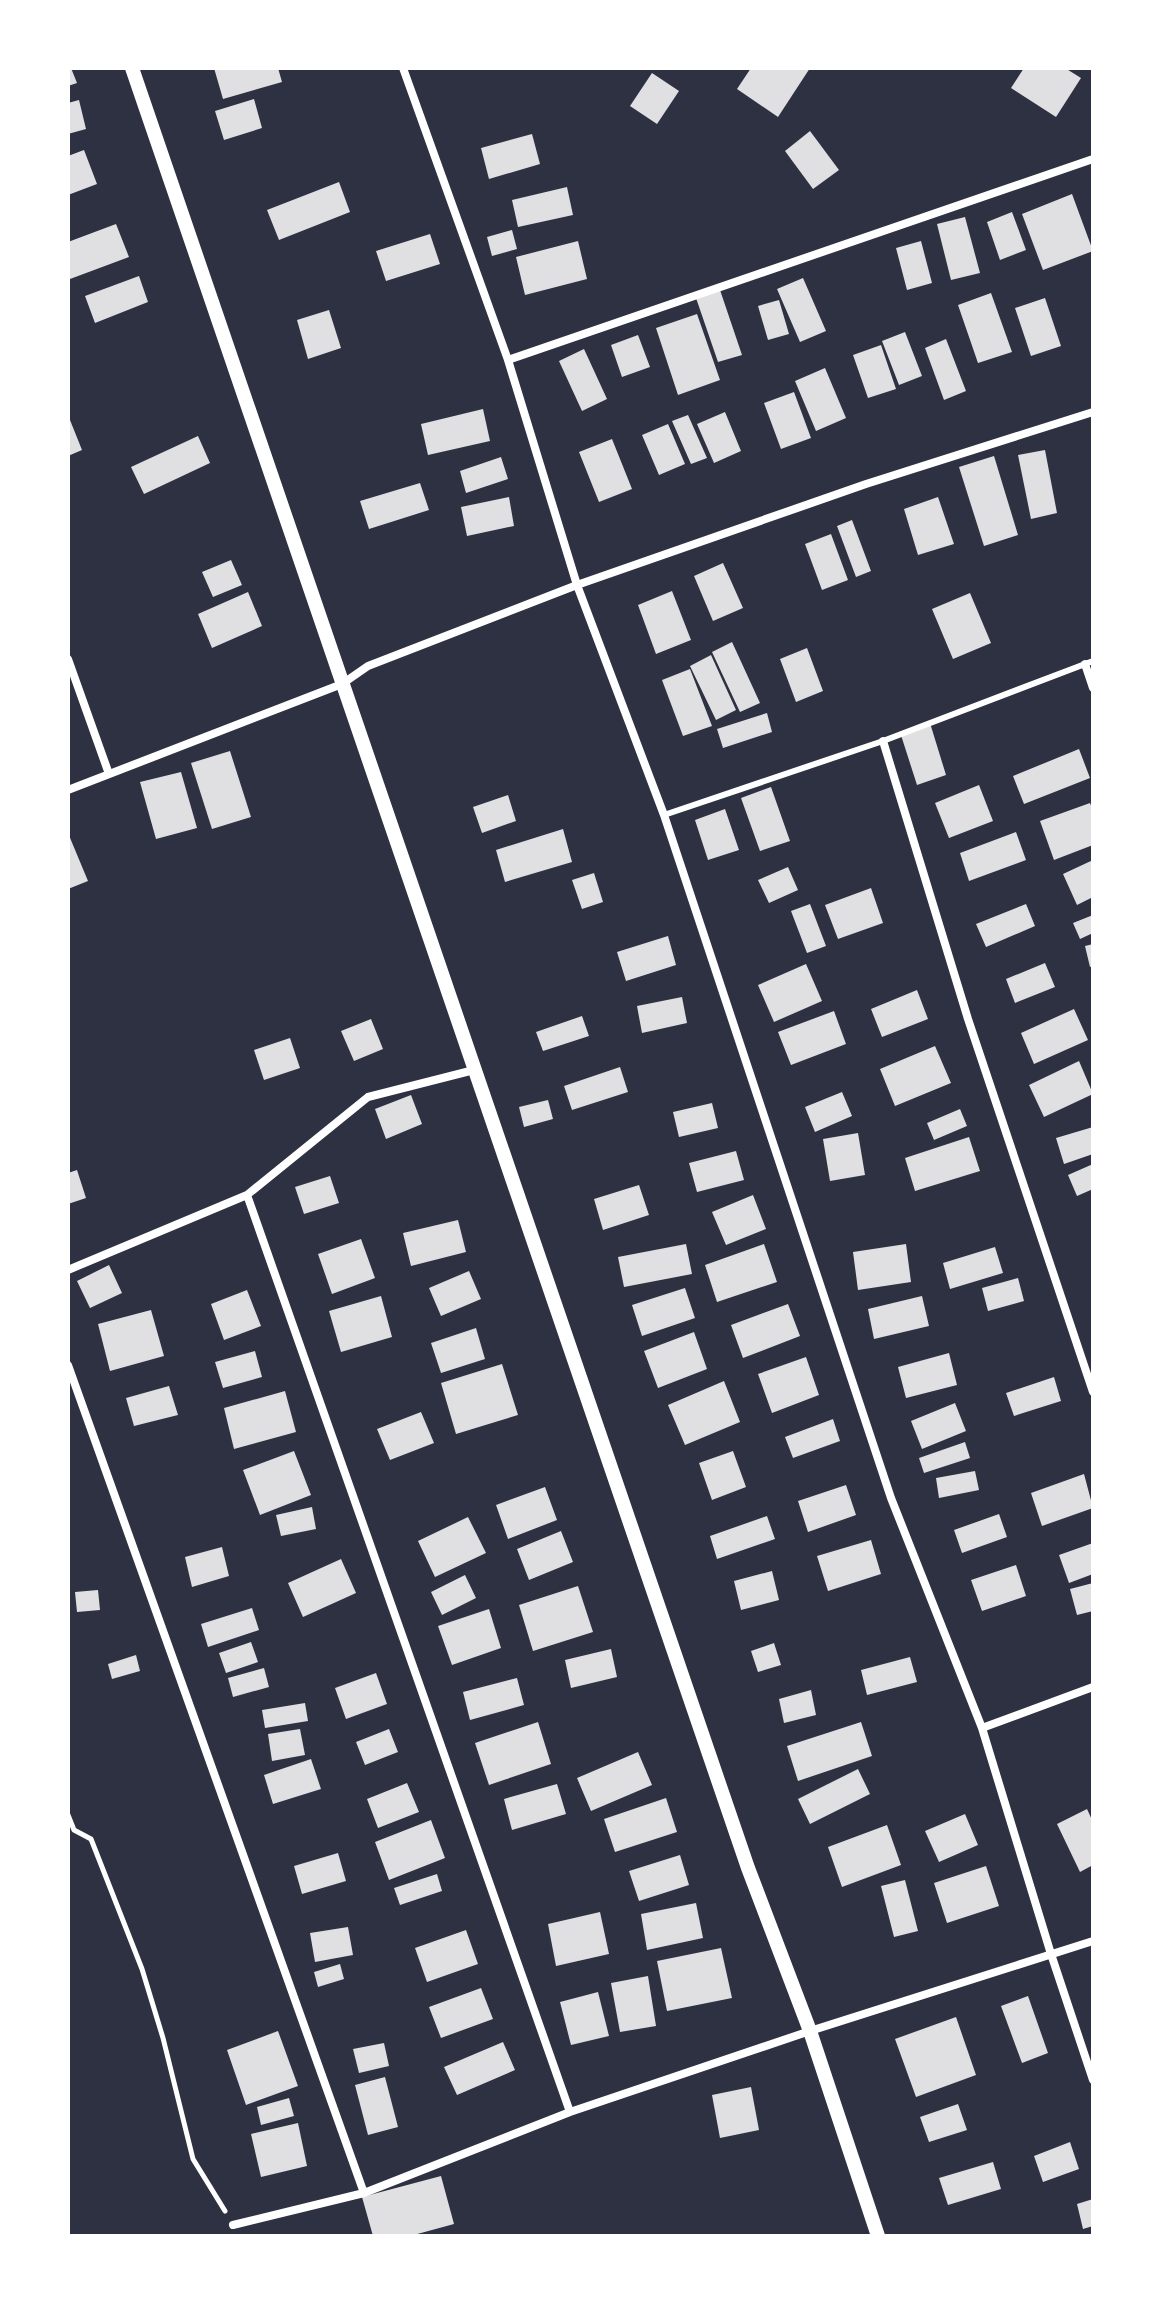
<svg xmlns="http://www.w3.org/2000/svg" width="1161" height="2304" viewBox="0 0 1161 2304" font-family="'Open Sans',sans-serif">
	<rect width="100%" height="100%" fill="#2d3142"/>
	<!-- building -->
	<path fill="#e0e0e3" d="M68,68H71L77,83L68,86Z
		M214,68H278L282,82L223,99Z
		M751,68H810L778,117L737,89Z
		M1024,68H1065L1081,78L1056,117L1011,88Z
		M652,73L679,91L657,124L630,106Z
		M254,99L262,128L224,140L215,111Z
		M79,100L86,129L68,134V103Z
		M810,131L839,170L813,189L785,151Z
		M532,134L540,164L489,179L481,148Z
		M84,150L97,184L68,195V156Z
		M339,182L350,212L279,240L267,210Z
		M567,187L573,215L518,227L512,200Z
		M1072,194L1093,251L1043,270L1022,214Z
		M1012,212L1026,250L1000,260L987,222Z
		M965,217L980,273L951,280L937,224Z
		M116,224L129,257L70,279L68,242Z
		M512,230L517,249L492,256L487,237Z
		M430,234L440,264L386,281L376,251Z
		M578,241L587,279L525,295L516,257Z
		M921,241L932,283L907,290L896,248Z
		M139,276L148,302L95,323L85,296Z
		M803,278L826,331L800,342L777,289Z
		M720,290L742,355L718,362L696,298Z
		M991,293L1012,352L978,363L958,305Z
		M1045,298L1061,346L1031,356L1015,308Z
		M779,300L789,334L768,340L758,306Z
		M329,310L341,348L308,359L297,320Z
		M697,314L720,380L678,395L656,328Z
		M905,332L922,376L899,385L882,341Z
		M638,335L650,367L622,377L611,345Z
		M946,339L966,391L944,400L925,348Z
		M881,345L896,389L868,398L853,355Z
		M584,349L607,399L582,411L559,361Z
		M825,368L846,418L816,431L795,381Z
		M794,392L811,438L781,449L764,403Z
		M483,409L490,441L428,455L421,424Z
		M725,412L741,451L714,463L697,424Z
		M68,415L82,450L68,456Z
		M688,415L707,458L691,464L672,421Z
		M668,424L685,464L659,475L642,435Z
		M198,436L210,463L144,494L131,467Z
		M612,439L632,489L599,502L579,452Z
		M1045,450L1057,513L1031,519L1018,455Z
		M994,456L1018,535L984,546L959,467Z
		M501,457L508,479L466,493L460,471Z
		M420,483L429,510L369,529L360,501Z
		M509,497L514,526L467,536L461,507Z
		M938,497L954,544L918,555L904,509Z
		M852,520L871,571L856,577L837,526Z
		M831,534L848,580L822,590L805,544Z
		M231,560L242,585L213,597L202,572Z
		M723,563L743,608L713,621L694,576Z
		M672,591L691,640L656,654L638,605Z
		M248,592L262,626L212,648L198,614Z
		M970,593L991,643L953,659L932,609Z
		M732,642L760,703L740,712L712,652Z
		M807,648L823,691L796,702L780,659Z
		M711,655L736,710L716,720L690,666Z
		M690,669L712,726L683,736L662,680Z
		M767,713L772,732L723,748L717,729Z
		M930,723L946,775L917,785L900,732Z
		M1079,749L1090,778L1024,804L1013,776Z
		M230,751L251,817L212,829L191,763Z
		M181,772L197,828L156,839L140,782Z
		M979,785L993,821L949,838L935,803Z
		M771,787L790,841L760,851L741,798Z
		M508,795L516,821L482,833L473,807Z
		M1090,803L1093,811V845L1054,860L1040,821Z
		M725,809L739,850L708,860L695,820Z
		M563,829L572,862L505,882L496,850Z
		M1016,832L1026,860L969,881L960,853Z
		M68,833L88,881L68,889Z
		M1093,860V897L1077,905L1063,874Z
		M788,867L798,890L769,903L758,880Z
		M594,873L603,902L582,909L572,880Z
		M871,888L883,923L838,939L825,905Z
		M810,904L826,946L807,953L791,911Z
		M1026,904L1035,926L986,947L976,924Z
		M1093,915V933L1080,939L1073,923Z
		M668,936L676,965L626,981L617,952Z
		M1093,944V966L1090,967L1085,946Z
		M1045,963L1055,987L1015,1003L1006,979Z
		M806,964L822,1001L774,1022L758,985Z
		M917,990L928,1019L882,1037L871,1009Z
		M682,997L687,1023L642,1033L637,1006Z
		M1074,1009L1088,1040L1034,1064L1021,1033Z
		M834,1011L846,1044L791,1065L778,1032Z
		M582,1016L589,1036L543,1051L536,1032Z
		M371,1019L383,1049L354,1061L341,1031Z
		M290,1038L300,1068L264,1080L254,1050Z
		M935,1046L951,1083L895,1106L880,1069Z
		M1079,1061L1093,1094L1044,1117L1029,1085Z
		M620,1067L628,1092L572,1110L564,1086Z
		M842,1092L852,1116L815,1132L805,1107Z
		M411,1095L422,1124L386,1139L375,1109Z
		M548,1100L553,1119L524,1127L519,1107Z
		M712,1103L718,1128L679,1137L673,1112Z
		M960,1109L967,1126L934,1140L927,1123Z
		M1093,1127V1154L1064,1164L1056,1138Z
		M858,1133L865,1175L830,1181L823,1139Z
		M969,1137L980,1171L915,1191L905,1158Z
		M736,1151L744,1180L697,1192L689,1163Z
		M1093,1164V1189L1077,1196L1068,1175Z
		M77,1170L86,1198L68,1204V1173Z
		M330,1176L339,1203L304,1214L295,1187Z
		M639,1185L649,1215L603,1230L594,1199Z
		M753,1195L766,1229L726,1245L712,1212Z
		M458,1220L466,1252L411,1266L403,1233Z
		M361,1239L375,1278L332,1294L318,1254Z
		M686,1244L692,1274L624,1287L618,1257Z
		M764,1244L777,1282L717,1302L705,1265Z
		M906,1244L911,1282L858,1290L853,1252Z
		M995,1247L1003,1273L950,1289L943,1263Z
		M109,1265L122,1293L90,1308L77,1281Z
		M469,1271L481,1299L441,1316L429,1288Z
		M1018,1278L1024,1301L988,1311L982,1288Z
		M685,1288L695,1318L642,1336L632,1305Z
		M247,1290L261,1326L224,1340L211,1304Z
		M381,1296L392,1337L341,1352L329,1311Z
		M922,1296L929,1326L874,1339L868,1309Z
		M788,1304L800,1336L743,1358L731,1325Z
		M151,1310L164,1356L110,1371L98,1324Z
		M476,1328L485,1359L441,1373L431,1343Z
		M694,1332L707,1369L658,1388L644,1351Z
		M255,1351L262,1377L223,1388L215,1362Z
		M949,1353L957,1385L906,1398L898,1367Z
		M806,1357L819,1395L772,1413L758,1374Z
		M502,1364L518,1415L456,1434L441,1383Z
		M1054,1377L1061,1401L1014,1416L1006,1393Z
		M724,1381L740,1422L685,1445L668,1405Z
		M169,1386L178,1415L134,1426L126,1398Z
		M285,1391L296,1432L234,1449L224,1408Z
		M955,1403L966,1431L922,1449L911,1421Z
		M421,1412L434,1443L390,1460L377,1429Z
		M833,1419L840,1441L793,1458L785,1437Z
		M965,1442L970,1458L924,1473L919,1458Z
		M294,1451L311,1495L260,1515L243,1470Z
		M733,1451L746,1487L712,1500L699,1463Z
		M975,1471L979,1490L939,1498L936,1478Z
		M1084,1474L1093,1508L1042,1526L1031,1493Z
		M846,1485L856,1515L808,1532L798,1501Z
		M545,1487L557,1520L508,1539L496,1505Z
		M312,1507L316,1529L281,1536L276,1515Z
		M999,1514L1007,1537L962,1553L954,1530Z
		M767,1516L775,1539L717,1559L710,1536Z
		M468,1517L486,1553L435,1577L418,1541Z
		M561,1531L573,1562L529,1580L517,1549Z
		M871,1540L881,1574L828,1591L817,1556Z
		M1093,1543V1574L1069,1583L1059,1555Z
		M222,1547L229,1576L192,1587L185,1557Z
		M341,1559L356,1593L303,1617L288,1583Z
		M1016,1565L1026,1596L982,1611L971,1580Z
		M772,1571L779,1600L741,1610L734,1581Z
		M465,1575L476,1598L442,1615L431,1592Z
		M1093,1583V1611L1077,1615L1070,1589Z
		M578,1586L593,1632L533,1651L519,1605Z
		M98,1590L100,1610L77,1612L75,1592Z
		M252,1608L259,1630L208,1647L201,1624Z
		M489,1609L501,1648L452,1665L438,1626Z
		M251,1642L258,1662L226,1673L219,1653Z
		M774,1643L781,1665L758,1672L751,1651Z
		M611,1649L617,1677L571,1688L565,1660Z
		M136,1655L140,1671L112,1679L108,1664Z
		M910,1657L917,1682L867,1695L861,1670Z
		M264,1668L269,1687L233,1697L228,1678Z
		M376,1673L387,1704L346,1719L335,1688Z
		M517,1678L524,1705L470,1720L463,1692Z
		M811,1690L816,1715L784,1723L779,1699Z
		M305,1703L308,1721L265,1728L262,1710Z
		M538,1722L551,1764L489,1785L475,1743Z
		M861,1722L872,1756L798,1781L787,1746Z
		M300,1729L305,1755L272,1761L268,1734Z
		M389,1729L398,1752L365,1765L356,1742Z
		M638,1752L652,1785L591,1811L577,1778Z
		M311,1759L321,1789L273,1804L264,1775Z
		M858,1769L870,1794L810,1824L798,1799Z
		M407,1783L419,1812L378,1828L367,1799Z
		M557,1784L566,1814L512,1830L504,1799Z
		M666,1798L677,1832L615,1852L604,1819Z
		M1087,1809L1093,1822V1865L1080,1872L1057,1824Z
		M965,1814L978,1845L939,1862L925,1831Z
		M431,1820L445,1858L389,1880L375,1842Z
		M887,1825L901,1865L842,1887L828,1847Z
		M338,1853L346,1881L302,1894L294,1866Z
		M680,1855L689,1885L639,1901L629,1871Z
		M986,1866L999,1906L947,1923L934,1883Z
		M437,1874L442,1891L400,1905L394,1888Z
		M905,1880L918,1931L894,1937L881,1886Z
		M696,1903L703,1938L647,1950L641,1914Z
		M600,1912L609,1954L556,1966L548,1924Z
		M348,1927L353,1955L315,1962L310,1933Z
		M466,1930L478,1964L427,1982L415,1948Z
		M721,1948L732,1998L667,2011L657,1961Z
		M340,1964L344,1979L318,1987L314,1972Z
		M648,1976L656,2026L620,2032L611,1983Z
		M481,1988L493,2019L441,2038L429,2007Z
		M598,1992L609,2036L571,2045L560,2002Z
		M1028,1996L1048,2053L1022,2063L1001,2006Z
		M956,2017L976,2075L916,2097L895,2039Z
		M278,2031L298,2086L246,2105L227,2050Z
		M503,2042L515,2070L457,2095L444,2067Z
		M384,2043L389,2066L359,2073L353,2049Z
		M385,2077L398,2127L368,2135L355,2085Z
		M751,2087L759,2130L720,2138L712,2095Z
		M289,2098L294,2116L261,2125L257,2107Z
		M958,2104L967,2130L929,2142L920,2117Z
		M298,2123L307,2166L261,2177L251,2134Z
		M1070,2142L1079,2169L1043,2182L1034,2156Z
		M993,2162L1001,2189L948,2205L939,2178Z
		M441,2176L454,2224L410,2236H373L362,2197Z
		M1093,2199V2226L1083,2229L1077,2204Z"/>
	<g fill="none" stroke-linecap="round" stroke-linejoin="round">
		<!-- path -->
		<path stroke="#fff" stroke-width="5" d="M68,1815L74,1830L91,1839L142,1969L163,2038L193,2159L225,2211"/>
		<!-- service -->
		<path stroke="#fff" stroke-width="6" d="M664,815L883,741L1093,661"/>
		<!-- minor -->
		<path stroke="#fff" stroke-width="8" d="M403,68L508,360L577,585L664,815L891,1498L982,1728L1051,1954L1093,2080
			M508,360L1093,159
			M68,659L109,774
			M1085,664L1093,688
			M883,741L968,1019L1093,1392
			M68,790L342,684L368,666L577,585L866,484L1093,412
			M247,1195L570,2112
			M68,1270L247,1195L368,1097L474,1070
			M68,1365L364,2193
			M982,1728L1093,1687
			M233,2225L364,2193L570,2112L810,2031L1093,1941"/>
		<!-- tertiary -->
		<path stroke="#fff" stroke-width="14" d="M132,68L748,1868L810,2031L878,2236"/>
	</g>
	<!-- border -->
	<rect width="1161" height="2304" fill="none" stroke="#ffffff" stroke-width="140"/>
</svg>
